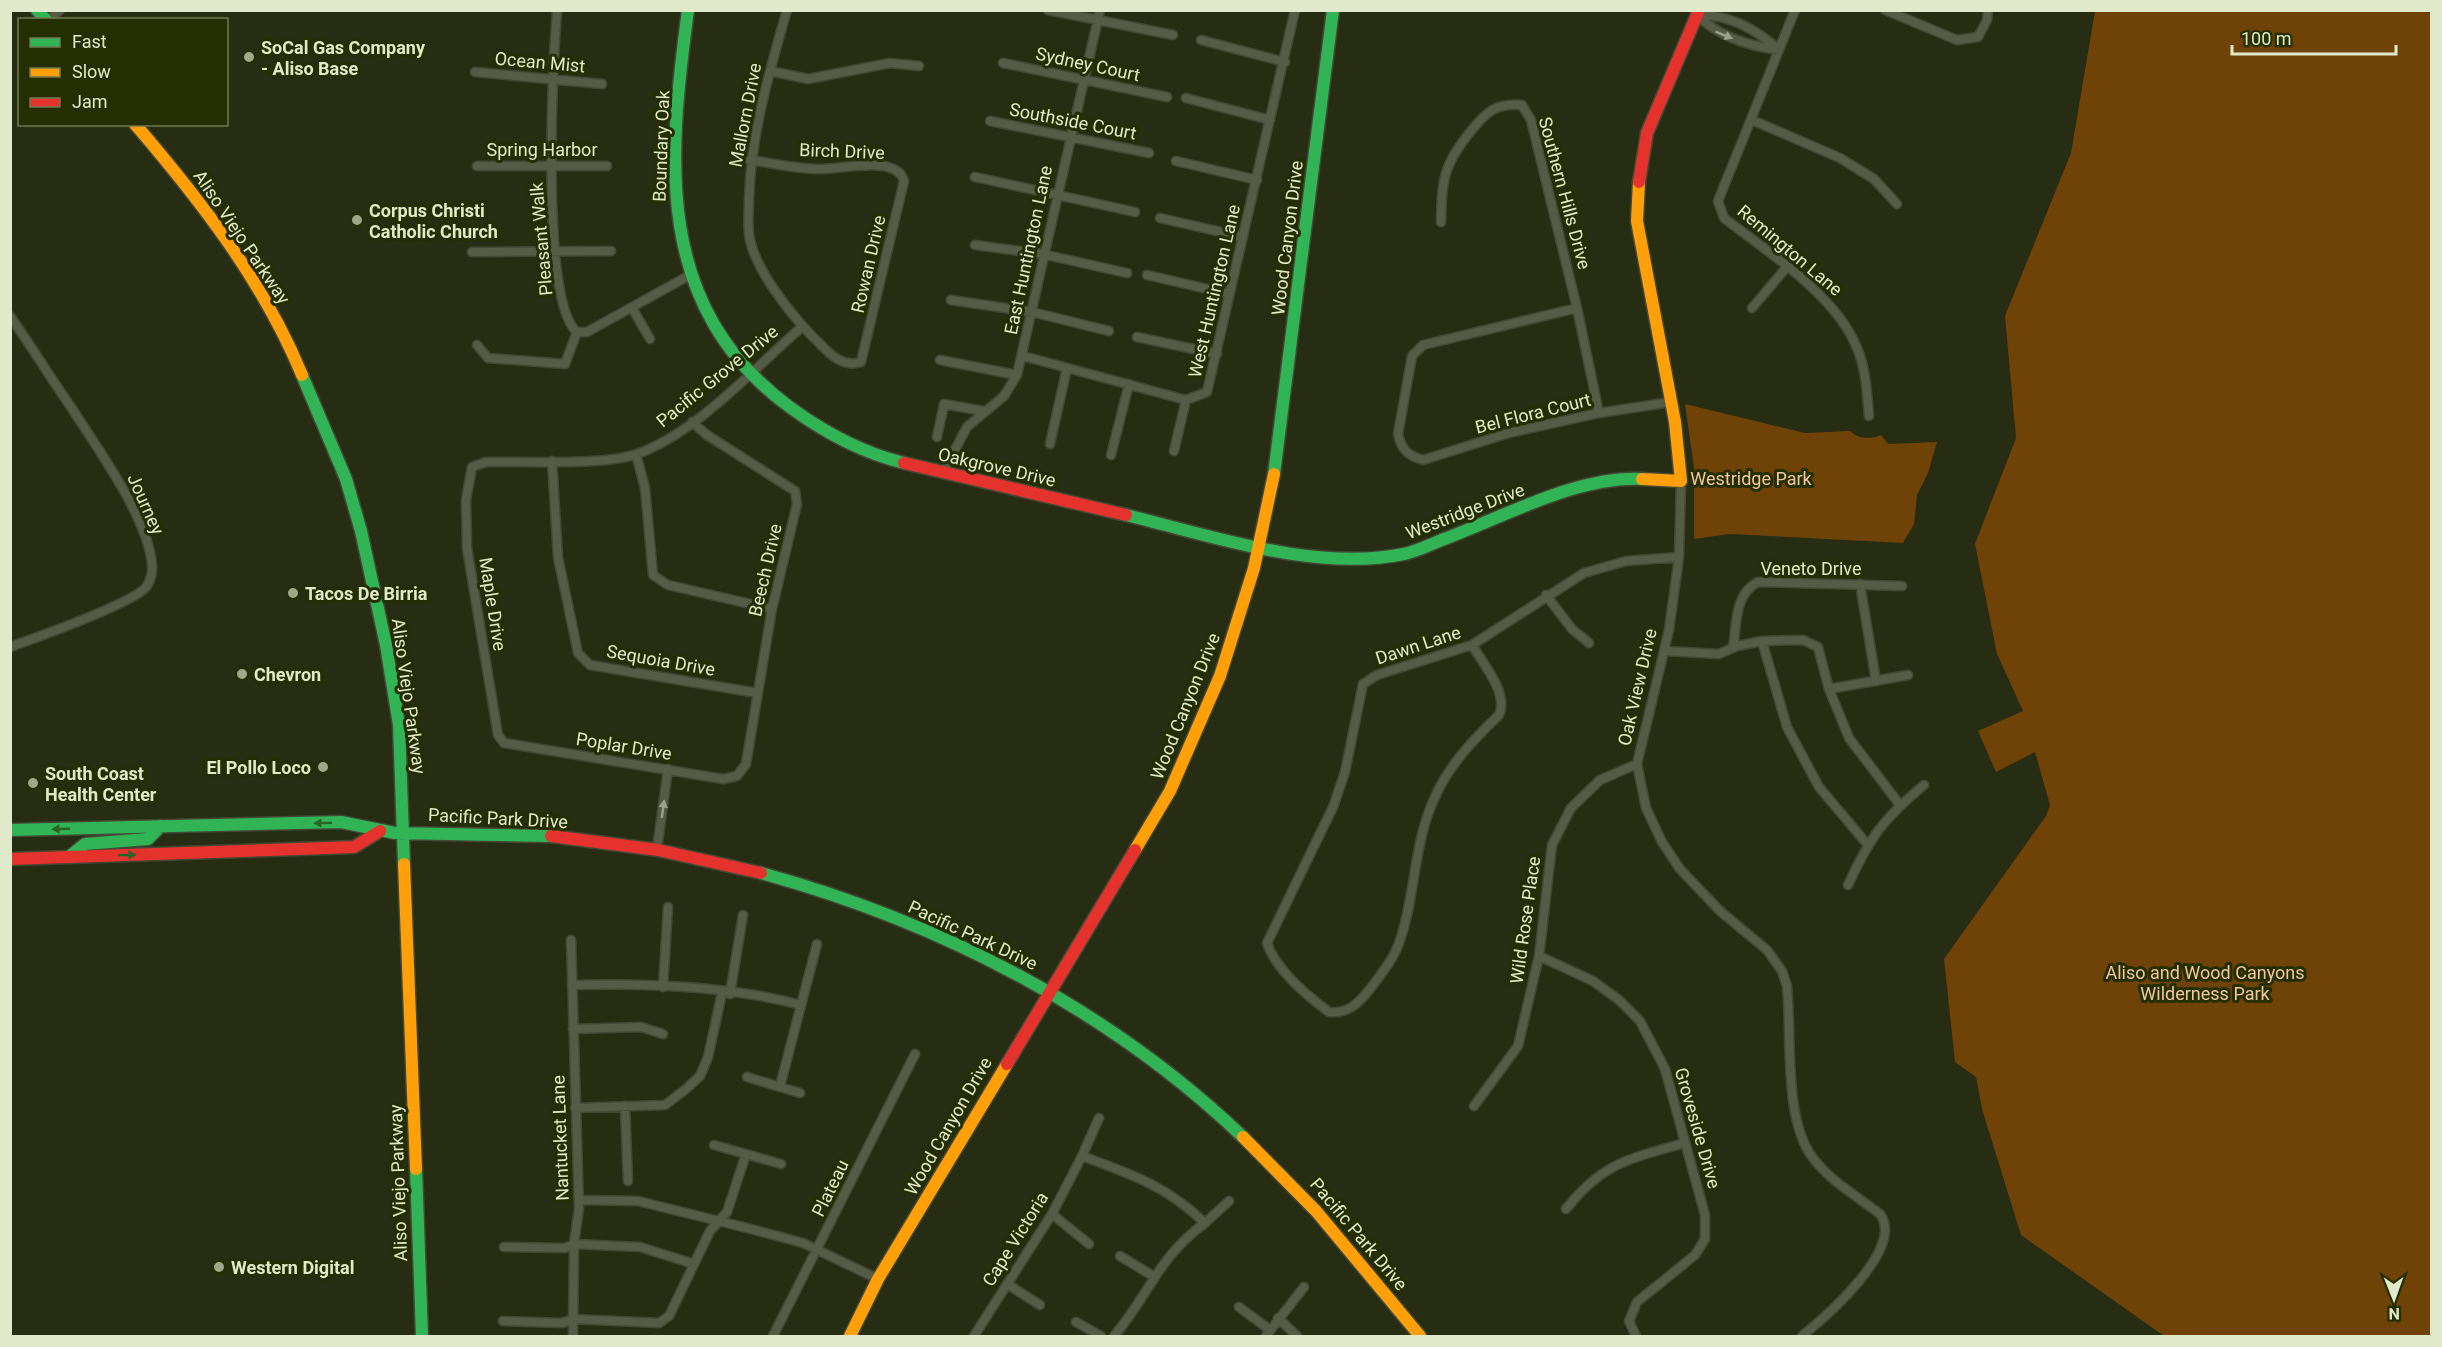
<svg xmlns="http://www.w3.org/2000/svg" width="2442" height="1347" viewBox="0 0 2442 1347" font-family="Roboto,sans-serif">
	<rect width="100%" height="100%" fill="#272d12"/>
	<!-- green -->
	<path fill="#6f4208" d="M2095,11H2431V1336H2164L2021,1235L1982,1109L1976,1077L1955,1062L1944,959L2046,816L2050,805L2035,752L1996,772L1978,731L2023,711L1997,654L1975,544L2016,438L2005,316L2071,153Z
		M1685,404L1805,433L1850,431C1859,440 1871,439 1881,435L1888,444L1937,442L1928,473L1917,495L1914,524L1903,543L1730,534L1694,539V468Z"/>
	<g fill="none" stroke-linecap="round" stroke-linejoin="round">
		<defs>
			<path id="street" d="M557,10C553,63 540,303 577,332H587L690,275
				M1048,10L1173,35
				M1795,10L1718,201L1724,218C1768,252 1837,296 1857,348C1866,369 1867,393 1869,416
				M1885,10L1957,40L1978,37L1987,20L1988,10
				M1697,15C1729,14 1755,28 1779,50
				M1697,15C1719,37 1748,46 1779,50
				M49,20L60,10
				M1201,40L1285,62
				M1003,63L1167,97
				M770,71L808,79L890,63L919,66
				M475,72L602,84
				M1186,98L1270,120
				M1752,120L1840,158L1874,179L1897,204
				M990,121L1149,153
				M750,160C771,163 793,168 815,169C836,171 896,153 904,181L861,362C839,369 826,349 812,336C790,313 757,272 750,240C747,227 749,212 749,199C751,134 769,73 787,10
				M1176,161L1257,180
				M477,166H607
				M975,177L1135,212
				M1160,218L1243,237
				M1441,222C1442,180 1443,165 1471,131C1487,111 1496,103 1522,105L1531,120L1577,308L1599,413
				M975,245L1042,254L1127,273
				M472,252L611,251
				M1147,275L1229,294
				M951,300L1032,312L1109,331
				M632,308L650,339
				M1577,308L1423,345L1412,356L1398,434C1401,449 1408,456 1423,460L1509,433L1599,413L1671,402
				M1752,308L1786,268
				M10,316C31,346 50,377 71,407C97,448 147,516 152,564C153,572 151,579 147,586C135,603 35,638 10,647
				M1137,337L1217,354
				M477,345L488,358L565,364L577,332
				M1023,356L1186,400L1207,392L1295,10
				M940,360L1017,375
				M692,422L707,435L795,491L797,504L772,609L746,764L737,776L723,779L504,743L498,735L467,548L466,500L472,467L486,462C525,461 602,466 637,454C698,432 754,368 803,326
				M937,437L944,404L983,411
				M1050,444L1067,368
				M1174,451L1186,400
				M636,454L645,488L653,575L668,585L772,609
				M1111,455L1129,384
				M552,461L558,557L578,653L590,665L757,693
				M943,472L967,427L1004,396L1017,375L1100,10
				M1681,481L1679,557L1669,630L1637,764L1646,808L1662,842L1680,869L1720,911L1767,950L1782,971L1787,986C1792,1035 1783,1119 1813,1158C1830,1181 1857,1196 1880,1214C1905,1248 1827,1316 1802,1336
				M1860,584L1876,681
				M1546,595L1572,629L1589,643
				M1762,641L1787,727L1819,787L1867,844
				M1472,645C1483,664 1509,693 1499,715C1474,739 1449,765 1435,797C1413,843 1416,896 1399,943C1393,960 1381,974 1370,989C1359,1003 1348,1014 1329,1012C1306,995 1276,970 1267,943L1333,807L1345,772L1363,684L1377,675L1472,645L1584,573L1626,561L1679,557
				M1733,648C1737,624 1734,594 1758,582L1902,586
				M1665,651L1719,654L1737,646L1762,641L1803,640L1818,647L1829,689L1849,738L1900,805
				M1829,689L1908,675
				M657,849L668,769
				M1848,885C1870,837 1884,818 1924,785
				M571,940L579,1208L574,1244L573,1336
				M1539,956L1593,981L1619,1000L1640,1021L1665,1069L1705,1215V1239L1695,1255L1637,1302L1629,1321L1636,1336
				M572,985C646,983 730,986 801,1005
				M663,987L668,907
				M730,994L743,915
				M573,1029L641,1027L663,1034
				M747,1077L800,1093
				M780,1086L817,944
				M625,1106L628,1181
				M1474,1106L1518,1046L1539,956L1552,845L1571,808L1600,780L1637,764
				M575,1108L665,1105L686,1089L700,1076L708,1057L722,993
				M714,1145L781,1164
				M1082,1156L1099,1118
				M579,1200L638,1201L755,1230L803,1243L878,1279
				M1566,1209C1603,1162 1630,1159 1684,1143
				M1052,1214L1089,1244
				M1205,1223L1229,1201
				M504,1247L565,1248L574,1244L640,1247L694,1264
				M1120,1256L1153,1276
				M1007,1284L1040,1305
				M1239,1307L1270,1330
				M1278,1318L1297,1336
				M503,1321L562,1323L573,1319L659,1323L669,1316L710,1231L727,1212L746,1154
				M1076,1322L1101,1336
				M773,1336L915,1054
				M974,1336L1052,1214L1082,1156C1133,1175 1165,1185 1205,1223C1158,1257 1149,1295 1114,1336
				M1266,1336L1304,1287"/>
			<path id="fast" d="M37,10L46,20
				M688,10C668,159 653,307 791,408C824,432 863,453 904,463
				M302,375L346,479L361,531L386,645L399,725L404,864
				M1274,474L1333,10
				M1126,515C1213,536 1314,572 1404,554C1419,551 1433,543 1447,538C1507,515 1578,476 1642,479
				M10,830L341,822L395,833L551,836
				M69,857L85,844L148,839L161,826
				M761,873C939,922 1109,1009 1243,1137
				M416,1169L422,1336"/>
			<path id="slow" d="M135,124C201,201 263,281 302,375
				M1639,182L1637,221L1675,422L1681,481L1642,479
				M1135,850L1170,791L1220,676L1254,568L1274,474
				M404,864L416,1169
				M1243,1137L1316,1211L1420,1336
				M850,1336L878,1279L1007,1064"/>
			<path id="jam" d="M1639,182L1647,133L1699,10
				M904,463L1126,515
				M551,836L658,850L761,873
				M10,859L354,847L380,831
				M1007,1064L1135,850"/>
		</defs>
		<!-- street casing -->
		<use href="#street" stroke="#424834" stroke-width="11"/>
		<!-- fast casing -->
		<use href="#fast" stroke="#424834" stroke-width="15"/>
		<!-- slow casing -->
		<use href="#slow" stroke="#424834" stroke-width="15"/>
		<!-- jam casing -->
		<use href="#jam" stroke="#424834" stroke-width="15"/>
		<!-- street -->
		<use href="#street" stroke="#555b44" stroke-width="8"/>
		<!-- fast -->
		<use href="#fast" stroke="#30b455" stroke-width="12"/>
		<!-- slow -->
		<use href="#slow" stroke="#ff9f0a" stroke-width="12"/>
		<!-- jam -->
		<use href="#jam" stroke="#e5322d" stroke-width="12"/>
	</g>
	<!-- one-way arrows -->
	<defs><path id="oneway-solid" d="M-6-.8H1V-3.2L6.5 0L1 3.2V.8H-6Z" transform="scale(1.5)"/></defs>
	<g fill="#9aa287">
		<use href="#oneway-solid" transform="translate(1724 35) rotate(22)"/>
		<use href="#oneway-solid" transform="translate(663 809) rotate(-82)"/>
	</g>
	<g fill="#296422">
		<use href="#oneway-solid" transform="translate(323 823) rotate(179)"/>
		<use href="#oneway-solid" transform="translate(61 829) rotate(178)"/>
		<use href="#oneway-solid" transform="translate(127 855) rotate(-2)"/>
	</g>
	<!-- markers -->
	<g fill="#9fa88a" stroke="#242e00" stroke-width="2">
		<circle cx="249" cy="57" r="6"/>
		<circle cx="357" cy="220" r="6"/>
		<circle cx="293" cy="593" r="6"/>
		<circle cx="242" cy="674" r="6"/>
		<circle cx="323" cy="767" r="6"/>
		<circle cx="33" cy="783" r="6"/>
		<circle cx="219" cy="1267" r="6"/>
	</g>
	<g text-anchor="middle" dominant-baseline="central" stroke-width="6" stroke-linejoin="round" paint-order="stroke">
		<!-- poi labels -->
		<g font-size="18" font-weight="bold" fill="#e0eaca" stroke="#242e00" text-anchor="start">
			<text x="261" y="47">SoCal Gas Company<tspan x="261" dy="21">- Aliso Base</tspan></text>
			<text x="369" y="210">Corpus Christi<tspan x="369" dy="21">Catholic Church</tspan></text>
			<text x="305" y="593">Tacos De Birria</text>
			<text x="254" y="674">Chevron</text>
			<text x="311" y="767" text-anchor="end">El Pollo Loco</text>
			<text x="45" y="773">South Coast<tspan x="45" dy="21">Health Center</tspan></text>
			<text x="231" y="1267">Western Digital</text>
		</g>
		<!-- street labels -->
		<g font-size="18" fill="#e0eaca" stroke="#242e00">
			<text transform="translate(540 62) rotate(5)">Ocean Mist</text>
			<text transform="translate(1088 64) rotate(12)">Sydney Court</text>
			<text transform="translate(745 115) rotate(-79)">Mallorn Drive</text>
			<text transform="translate(1073 121) rotate(11)">Southside Court</text>
			<text transform="translate(661 146) rotate(-88)">Boundary Oak</text>
			<text x="542" y="149">Spring Harbor</text>
			<text transform="translate(842 151) rotate(2)">Birch Drive</text>
			<text transform="translate(1565 193) rotate(75)">Southern Hills Drive</text>
			<text transform="translate(242 237) rotate(56)">Aliso Viejo Parkway</text>
			<text transform="translate(1287 238) rotate(-83)">Wood Canyon Drive</text>
			<text transform="translate(541 239) rotate(-95)">Pleasant Walk</text>
			<text transform="translate(1028 250) rotate(-78)">East Huntington Lane</text>
			<text transform="translate(1790 250) rotate(40)">Remington Lane</text>
			<text transform="translate(868 264) rotate(-77)">Rowan Drive</text>
			<text transform="translate(1214 291) rotate(-77)">West Huntington Lane</text>
			<text transform="translate(717 376) rotate(-39)">Pacific Grove Drive</text>
			<text transform="translate(1533 413) rotate(-14)">Bel Flora Court</text>
			<text transform="translate(997 467) rotate(13)">Oakgrove Drive</text>
			<text transform="translate(146 504) rotate(66)">Journey</text>
			<text transform="translate(1465 511) rotate(-21)">Westridge Drive</text>
			<text x="1811" y="568">Veneto Drive</text>
			<text transform="translate(765 570) rotate(-77)">Beech Drive</text>
			<text transform="translate(493 604) rotate(81)">Maple Drive</text>
			<text transform="translate(1418 645) rotate(-18)">Dawn Lane</text>
			<text transform="translate(661 660) rotate(10)">Sequoia Drive</text>
			<text transform="translate(1637 687) rotate(-77)">Oak View Drive</text>
			<text transform="translate(409 696) rotate(82)">Aliso Viejo Parkway</text>
			<text transform="translate(1185 706) rotate(-68)">Wood Canyon Drive</text>
			<text transform="translate(624 746) rotate(9)">Poplar Drive</text>
			<text transform="translate(498 818) rotate(3)">Pacific Park Drive</text>
			<text transform="translate(1525 920) rotate(-82)">Wild Rose Place</text>
			<text transform="translate(973 935) rotate(25)">Pacific Park Drive</text>
			<text transform="translate(948 1126) rotate(-60)">Wood Canyon Drive</text>
			<text transform="translate(1698 1128) rotate(74)">Groveside Drive</text>
			<text transform="translate(560 1138) rotate(-92)">Nantucket Lane</text>
			<text transform="translate(398 1183) rotate(-92)">Aliso Viejo Parkway</text>
			<text transform="translate(830 1188) rotate(-64)">Plateau</text>
			<text transform="translate(1359 1234) rotate(50)">Pacific Park Drive</text>
			<text transform="translate(1015 1239) rotate(-58)">Cape Victoria</text>
		</g>
		<!-- park labels -->
		<g font-size="18" fill="#f3c6a1" stroke="#242e00">
			<text x="1751" y="478">Westridge Park</text>
			<text x="2205" y="972">Aliso and Wood Canyons<tspan x="2205" dy="21">Wilderness Park</tspan></text>
		</g>
	</g>
	<!-- border -->
	<rect width="2442" height="1347" fill="none" stroke="#e0eaca" stroke-width="24"/>
	<!-- legend -->
	<rect x="18" y="18" width="210" height="108" fill="#242e00" stroke="#6f7951" stroke-width="1.5"/>
	<rect x="30" y="38" width="30" height="9" fill="#30b455" stroke="#6f7951" stroke-width="1.5"/>
	<text x="72" y="48" font-size="18" fill="#e0eaca">Fast</text>
	<rect x="30" y="68" width="30" height="9" fill="#ff9f0a" stroke="#6f7951" stroke-width="1.5"/>
	<text x="72" y="78" font-size="18" fill="#e0eaca">Slow</text>
	<rect x="30" y="98" width="30" height="9" fill="#e5322d" stroke="#6f7951" stroke-width="1.5"/>
	<text x="72" y="108" font-size="18" fill="#e0eaca">Jam</text>
	<!-- north arrow -->
	<g transform="translate(2394 1299) rotate(179)" stroke="#242e00" stroke-width="4.5" paint-order="stroke">
	<path d="M0-4.5L10 22L0 15L-10 22Z" fill="#e0eaca"/>
	<text y="-9" font-size="16" font-weight="bold" text-anchor="middle" fill="#e0eaca">N</text>
	</g>
	<!-- scale -->
	<path d="M2232 45v9h164v-9" fill="none" stroke="#e0eaca" stroke-width="3"/>
	<text x="2241" y="45" font-size="18" fill="#e0eaca" stroke="#242e00" stroke-width="4.5" paint-order="stroke">100 m</text>
</svg>
